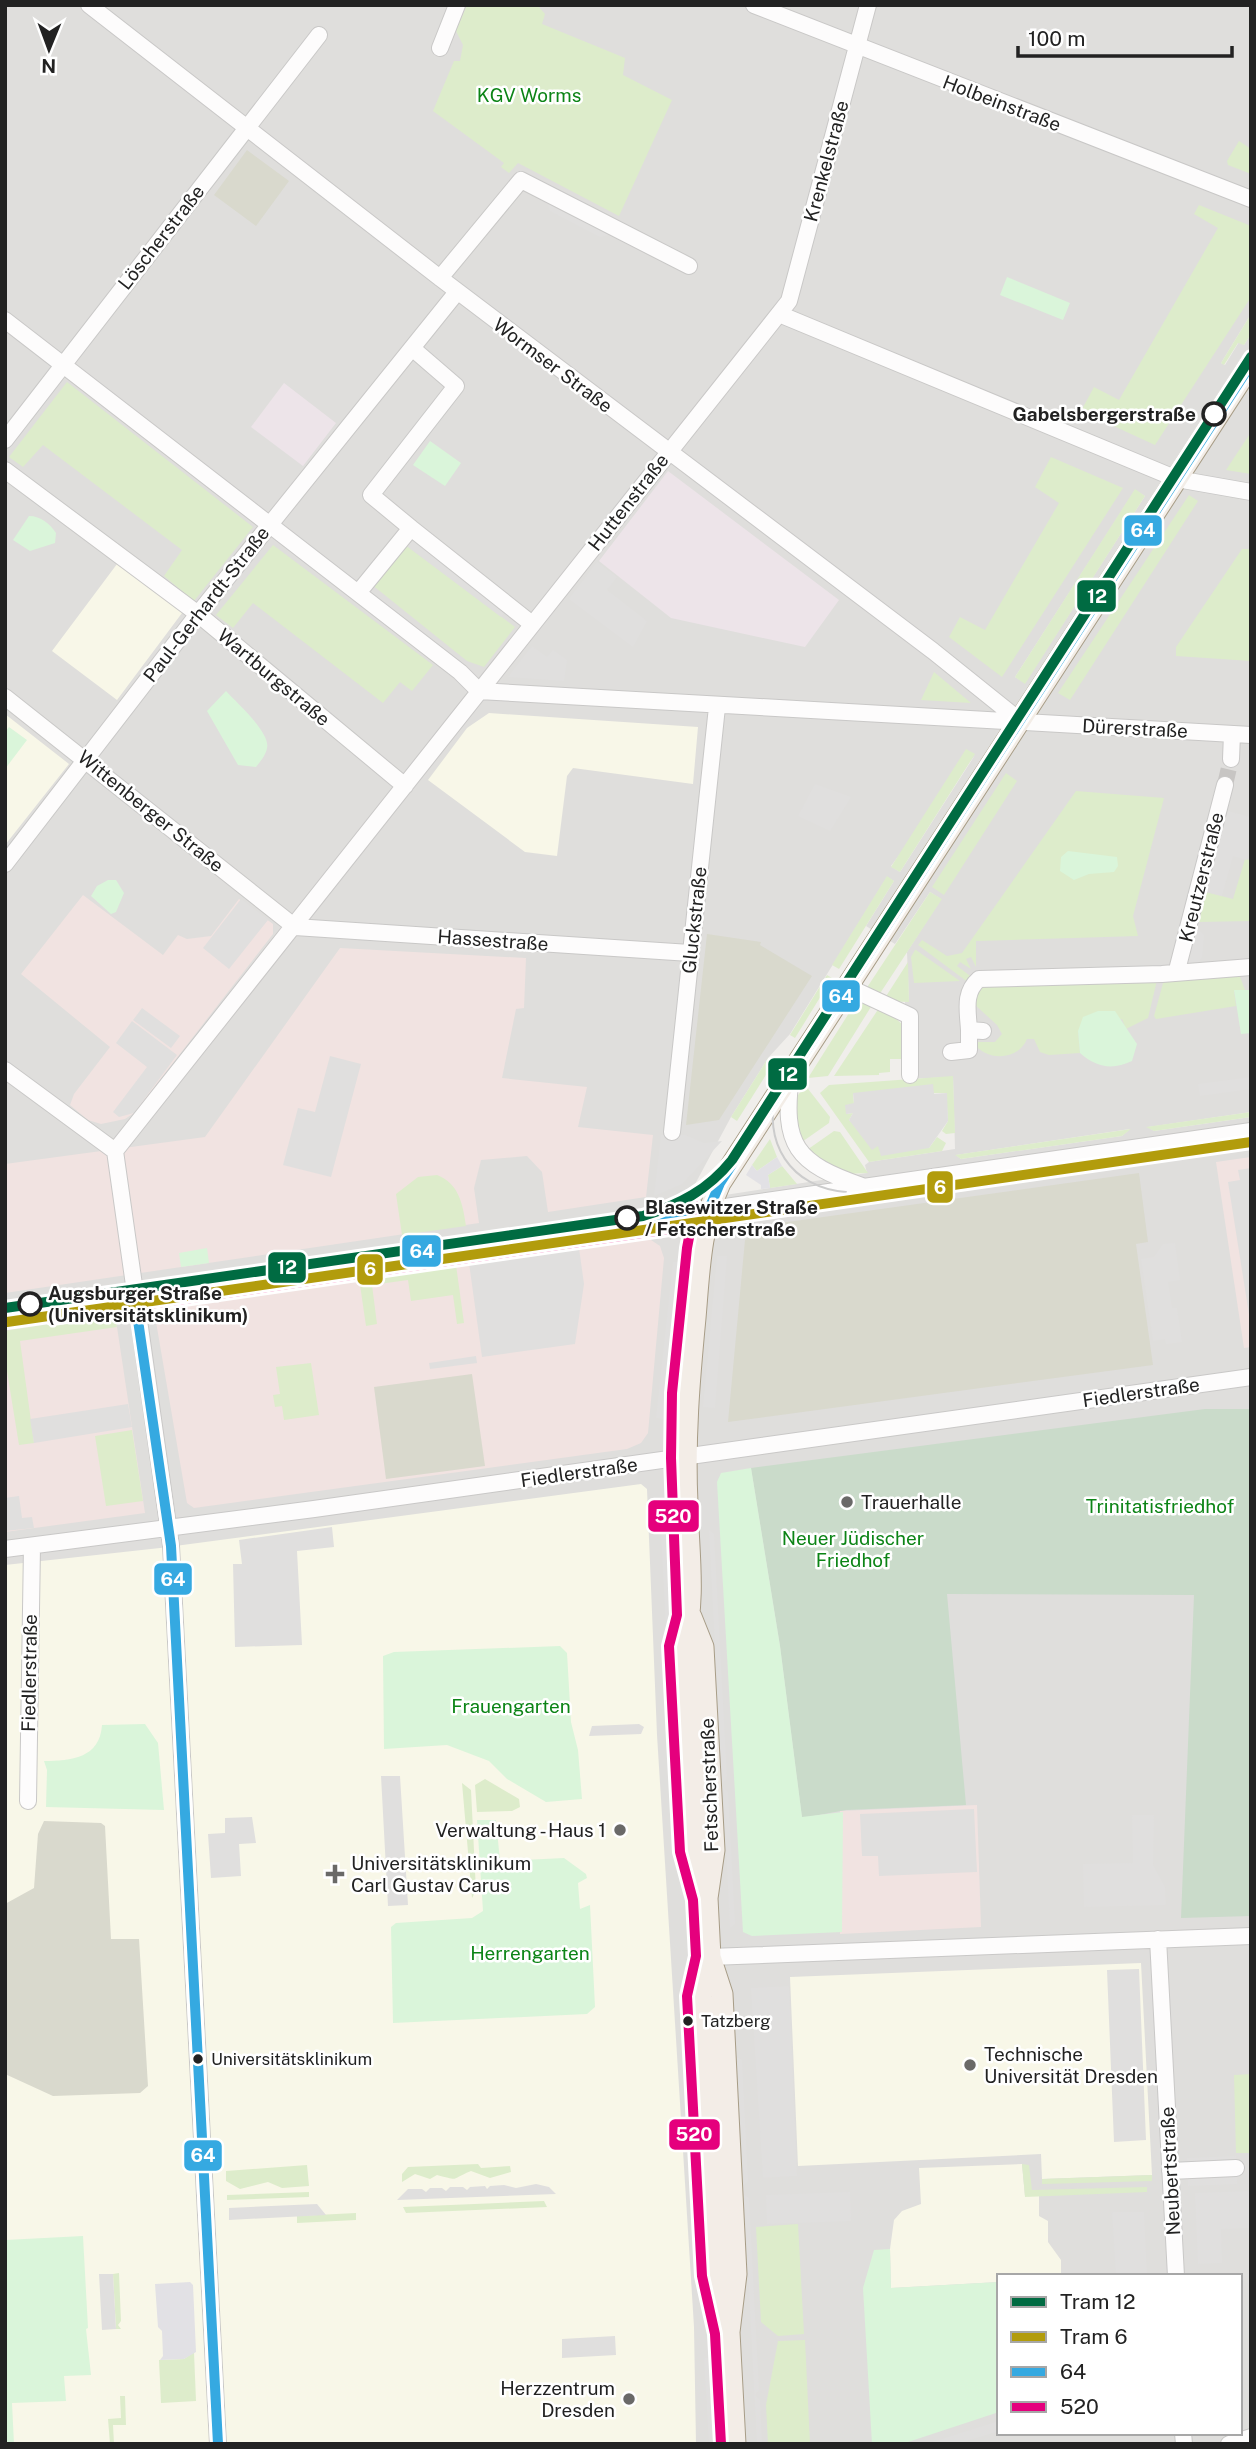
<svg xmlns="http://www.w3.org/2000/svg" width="1256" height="2449" viewBox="0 0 1256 2449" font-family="'Public Sans',sans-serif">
	<rect width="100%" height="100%" fill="#f0eeeb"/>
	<!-- residential -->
	<path fill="#dfdedc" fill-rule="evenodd" d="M5,5H1251V314L1221,363L1225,365L1239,342L1244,345L1251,334V1112L1148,1127L1154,1131L1251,1117V2444H5ZM1135,490L1145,496L1025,683L1015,677ZM975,755L900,872L892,867L891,866ZM887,877L894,881L866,926L895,944L930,892L941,899L907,952L909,1001L905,1002L906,1038L902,1039V1046L907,1079L953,1077L955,1149L869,1162L865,1165L867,1173L686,1201L731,1117L768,1058L790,1034ZM1130,1129L1122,1136L961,1159L956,1155ZM999,2276H1240V2433H999Z"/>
	<!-- commercial -->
	<path fill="#f1e3e1" d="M83,895L163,955L178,935L187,939L211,936L239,899L273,924V934L134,1113L125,1119L101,1124L88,1120L70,1105L74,1094L110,1047L21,974Z
		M340,948L526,958L524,1008L516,1009L502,1078L587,1087L578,1127L653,1135L646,1197L548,1212L542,1172L527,1156L481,1160L474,1188L479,1223L5,1293V1164L205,1137Z
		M1251,1157V1347L1244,1348L1216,1162Z
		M634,1240H651L660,1246L664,1258L648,1433L641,1443L627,1449L194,1508L187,1503L155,1316L159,1310Z
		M108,1314L115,1319L117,1327L145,1513L5,1532V1331Z
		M977,1805L981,1927L840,1934L838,1861L842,1860L840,1811Z"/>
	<!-- industrial -->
	<path fill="#ede4e9" d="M284,383L336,423L303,466L251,427Z
		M668,471L839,600L805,647L671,618L599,561Z"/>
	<!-- education -->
	<path fill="#f8f7e8" d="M120,560L185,609L117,700L52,651Z
		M489,713L698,727L693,784L573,768L567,776L557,856L525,852L428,780L467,728Z
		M5,714L69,764L5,845Z
		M641,1484L647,1489L657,1735L694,2327L696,2444H5V1565L160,1548Z
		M1141,1963L1152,2175L1042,2179L1041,2154L798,2166L790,1977Z
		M1022,2164L1025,2196H1039V2216L1048,2221V2242L1061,2260V2276H999V2282L891,2288L890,2249L894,2220L902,2211L921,2204L919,2168Z"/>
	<!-- construction -->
	<path fill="#d9d9cd" d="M247,150L289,181L256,226L214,195Z
		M707,934L761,942L760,945L812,976L719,1120L686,1125Z
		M1139,1173L1148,1242L1136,1244L1153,1365L728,1422L745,1240L751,1236L752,1227Z
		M472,1374L485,1466L386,1479L374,1387Z
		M44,1821L101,1823L105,1826L111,1939H139L148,2086L140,2093L53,2096L5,2074V1904L34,1888L38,1834Z"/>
	<!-- grass -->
	<path fill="#ddeccb" d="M467,5H537L545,14L542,24L625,58L623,75L672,100L619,216L518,163L509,173L501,167L504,163L433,111L454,61H460L463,45L456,31Z
		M1239,141L1251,149V174L1228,165L1227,161Z
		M1199,205L1251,226V297L1155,445L1081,411L1094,387L1119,400L1218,228L1194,214Z
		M1251,314V334L1244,345L1238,343L1224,365L1221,363Z
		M67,382L253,527L194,601L164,576L182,550L43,445L23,467L9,457Z
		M1251,432V474L1226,470Z
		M1051,457L1123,488L1002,677L949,637L960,617L985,630L1059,503L1035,487Z
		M1135,489L1145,496L1025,684L1015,677Z
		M1189,495L1198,501L1070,700L1058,693Z
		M404,544L515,627L484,667L467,661L371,584Z
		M273,545L433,665L412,691L400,682L383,703L253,603L233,628L216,615Z
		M1242,549H1251V661L1176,656V647Z
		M934,672L971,703L921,700Z
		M966,749L975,754L900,872L891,867Z
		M1006,773L1017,781L944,895L932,887Z
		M1076,791L1164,798L1133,916L1138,936L976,941V967L971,957L966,959L971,969L960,962L957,966L973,978L969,983L918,945L922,940L947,956L962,953Z
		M1245,859L1251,860V921L1198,922L1206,892L1233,899Z
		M887,876L894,881L839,969L832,965Z
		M930,892L942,899L877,998L864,992Z
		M915,950H916L960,981L914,983L911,957Z
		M908,962L909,1002L883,1001Z
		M1237,969L1245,990L1234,991L1236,1006L1156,1019L1154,1016L1165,976Z
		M827,975L832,978L795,1038L790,1035Z
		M1158,976L1148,1018L1126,1029L1122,1019L1078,1031L1080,1053L1049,1055L1040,1052L1034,1039H1027C1018,1061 986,1062 973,1042H995L1002,1034L997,1025L973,1003L978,984Z
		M861,994L874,1002L828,1076L808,1078Z
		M881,1005L905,1027L902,1045L906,1059H890V1072L879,1073V1075L834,1076Z
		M768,1058L774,1062L737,1121L731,1117Z
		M953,1076L955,1133L946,1134L942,1131L948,1121L946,1093L853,1094L854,1104L846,1114L853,1113L849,1120L878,1146L929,1148L937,1137L946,1143L942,1151L869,1162L820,1093L829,1085Z
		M805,1085L830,1117L829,1123L799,1144L794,1101Z
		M1251,1112V1117L1154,1131L1146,1127Z
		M1131,1129L1122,1136L961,1159L955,1155Z
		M834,1131L840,1132L868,1173L846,1174L804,1152Z
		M770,1139L777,1157L757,1171L752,1165Z
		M782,1166L797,1184L770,1188L768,1175Z
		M437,1175C459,1183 463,1205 466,1226L402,1235L396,1194L418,1177Z
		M456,1265L464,1323L457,1324L453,1295L411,1301L408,1280L372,1285L377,1324L366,1326L359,1278Z
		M108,1314L115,1319L117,1327L20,1341L34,1443L19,1445L5,1359V1331Z
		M311,1363L319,1415L284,1420L282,1406L275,1407L273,1395L280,1394L276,1367Z
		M132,1430L143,1501L106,1506L95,1436Z
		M485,1779L519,1799L520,1807L512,1811L477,1812L475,1785Z
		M462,1783L471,1790L476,1891L472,1898Z
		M1251,2074V2153H1236L1234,2075Z
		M478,2164L481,2168L510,2166L511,2172L490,2178L471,2171C449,2180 461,2181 437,2175L430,2179L415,2174L402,2182V2174L408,2167Z
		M1022,2164L1029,2165L1032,2190L1147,2187V2192L1025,2197Z
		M307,2165L309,2186L282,2188L268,2182L240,2189L226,2181V2171Z
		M1152,2175V2181L1042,2184V2179Z
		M309,2192V2197L227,2200V2195Z
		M544,2201L547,2207L406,2213L403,2207Z
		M356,2213V2220L297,2223V2216Z
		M798,2224L804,2334L778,2336L761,2322L756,2227Z
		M119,2273L121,2321L118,2325L121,2329H116L113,2274Z
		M805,2340L810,2444H768L766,2405L778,2341Z
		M194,2352L196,2401L161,2403L159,2360L184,2359Z
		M120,2396H125L126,2425H113L114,2444H110L108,2419L121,2418Z"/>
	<!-- cemetery -->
	<path fill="#cadbca" d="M1205,1409H1251V1916L1181,1918L1194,1595L947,1594L966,1805L846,1810L802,1818L780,1646L751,1468Z"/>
	<!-- park -->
	<path fill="#daf5da" d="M1007,277L1070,303L1063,320L1000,295Z
		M430,441L461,463L445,486L413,465Z
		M29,516C41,516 50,524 56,533L55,543L30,551L13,540Z
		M226,691C236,702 271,733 267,748C266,755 260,762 256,767L238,765L207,711Z
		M9,727L27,740L5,769V732Z
		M1068,851L1117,857L1118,866L1114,872L1089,874L1074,880L1060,871L1061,857Z
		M108,880H116L124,893L116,912L111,914L91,896L97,886Z
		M1234,990H1251V1033L1241,1034Z
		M1098,1011H1115L1137,1044L1132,1061C1113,1070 1097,1068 1080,1053L1078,1031L1083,1017Z
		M207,1248L209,1263L181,1267L179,1253Z
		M751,1468L780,1646L802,1817L843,1812L842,1932L752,1936L743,1932L717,1482L721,1473Z
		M560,1646L567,1653L571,1722L578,1750L582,1799L546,1802L507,1779L489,1761L447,1745L384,1749L383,1656L394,1652Z
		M145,1724L158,1743L164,1810L46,1807L47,1770L44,1761C71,1761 100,1758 102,1725Z
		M477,1820H496L500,1861L564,1858L586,1874L587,1878L578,1883L580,1909L590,1905L595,2007L587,2014L393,2023L391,1927L396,1923L472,1918L483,1911Z
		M83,2236L88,2328L86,2329L91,2375L64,2376L66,2401L12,2403L14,2444H5V2240Z
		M890,2249L891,2288L999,2282V2412L902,2444H872L863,2288L874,2250Z"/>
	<!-- parking -->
	<path fill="#e0dfde" d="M545,197L616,233L600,237L550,211Z
		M412,541L421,543L507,609L501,617L404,544Z
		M597,562L617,577L607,590L647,621L633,647L569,599Z
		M532,646L547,657L553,650L567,660L564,681L508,677Z
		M815,784L851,797L830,831L798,816Z
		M1228,811L1250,817L1247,860L1233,856L1222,896L1206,892Z
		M241,899L268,920L229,969L203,948Z
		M1197,928L1204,935L1202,957L1197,965L1187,966Z
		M142,1008L180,1036L171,1048L133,1020Z
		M132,1021L177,1055L134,1113L119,1117L113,1112L147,1067L116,1043Z
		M330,1056L361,1064L331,1177L283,1165L298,1108L315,1112Z
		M1251,1077V1089L1200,1096L1198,1084Z
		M933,1084L934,1094L947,1093L948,1121L929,1148L881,1156L878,1146L872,1150L849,1120L853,1113L846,1114L845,1105L854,1103L853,1093Z
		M661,1135H685L704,1143L722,1141L682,1184L654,1196Z
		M1251,1168V1327L1228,1182L1240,1180L1238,1170Z
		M1175,1243L1180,1280L1168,1282L1172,1308H1177L1182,1342L1166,1344L1165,1339L1153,1341L1141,1259L1154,1257L1163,1244Z
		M579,1248L584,1284L575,1344L482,1357L469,1263Z
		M717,1256H727L715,1408L703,1407Z
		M673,1262H685L670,1420L656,1418Z
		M476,1356L477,1363L430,1369L429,1363Z
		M128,1404L132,1427L34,1443L30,1419Z
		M19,1496L22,1518L32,1517L34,1528L5,1531V1498Z
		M664,1509L684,1895H680L660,1514Z
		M332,1527L334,1547L297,1551L302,1645L235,1647L233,1564H242L239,1540Z
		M709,1530L714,1534L727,1778L722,1784Z
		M639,1724L644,1727L641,1734L589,1736L592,1726Z
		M381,1776H400L408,1905L388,1906Z
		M723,1787L728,1792L735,1924L730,1928Z
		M974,1809L977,1872L879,1876L878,1856H862L860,1814Z
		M1132,1815H1154L1153,1865L1165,1887L1166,1905L1084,1907L1083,1864L1133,1863Z
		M252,1817L256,1843L239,1844L241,1876L211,1878L208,1834L225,1833V1818Z
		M1139,1969L1146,2140L1114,2142L1107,1970Z
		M789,1986L797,2176L763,2178L751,1988Z
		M686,2016H691L703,2237L698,2233Z
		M737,2057L742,2060L748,2181L744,2185Z
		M1236,2156L1237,2184L1188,2186L1187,2158Z
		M536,2184L549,2187L556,2194L397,2200L408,2189H422L426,2192L430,2188H442L446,2191L450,2187H463L467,2190L470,2187L485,2186L487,2189L490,2186L504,2185L516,2188Z
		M1251,2191V2228L1221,2229L1222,2263L1198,2264L1195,2193Z
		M850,2192L851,2221L767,2224L766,2195Z
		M744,2195L749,2198L759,2390L755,2395L760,2400L762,2444H757Z
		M317,2204L326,2215L229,2220V2208Z
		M1144,2212L1147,2276H1116L1112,2212Z
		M99,2274H113L116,2329L102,2330Z
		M615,2336L616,2355L562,2358V2339Z
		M704,2358H709L714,2444H709Z
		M999,2421V2431L957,2444H926Z"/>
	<!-- plaza -->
	<path fill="#e2e1e5" d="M777,1157L782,1166L768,1175L770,1188L761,1189V1185L746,1175L752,1165L757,1171Z
		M190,2282L193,2285L196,2352L184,2359L160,2360L163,2356L162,2331L158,2327L155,2284Z"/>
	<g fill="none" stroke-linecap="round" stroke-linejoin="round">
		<!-- minor-tunnel -->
		<path stroke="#c7c5c3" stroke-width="16" stroke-dasharray="16 8" stroke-linecap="butt" d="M1225,785L1231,759"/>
		<defs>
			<path id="minor" d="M89,5L440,278L933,651L1020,721
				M754,5L1251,199
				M440,48L457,5
				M440,278L521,180L689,266
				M779,314L1177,479L1251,492
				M5,320L460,672L479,691L1251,735
				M5,440L319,35
				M5,470L198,614L405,786
				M411,528L371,495L456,386L412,348
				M358,593L411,528L532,624
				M5,697L295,927
				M1231,759L1232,734
				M5,864L198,614L457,292
				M295,927L690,953
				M1177,970L1225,785
				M848,987L910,1016V1075
				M983,1031L969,1030C968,1011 963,993 979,979L1162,974L1251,967
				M951,1052L969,1050V1030
				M5,1070L115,1151L171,1546L218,2444
				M791,1075C782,1146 796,1163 862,1186
				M672,1132L717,707
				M115,1151L789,301L868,5
				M5,1311L1251,1131
				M5,1549L314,1509L1251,1377
				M28,1801L32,1546
				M1158,1939L1176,2276
				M710,1957L1251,1936
				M1170,2171L1236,2168
				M1183,2433L1184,2444
				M1229,2444L1251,2437"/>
			<path id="major" d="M691,1617L703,1647L714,1850L707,1898L710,1957L722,1994L736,2274L729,2332
				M707,1898L694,1851L683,1645C696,1600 688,1551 687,1503C684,1440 689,1380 695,1318C699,1272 700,1226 720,1183L1251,364
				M710,1957L701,1995L716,2275L729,2332L735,2444"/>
		</defs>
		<!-- minor casing -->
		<use href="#minor" stroke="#c9c8c7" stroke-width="18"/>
		<!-- major casing -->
		<use href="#major" stroke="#a79c86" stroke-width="23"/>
		<!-- minor -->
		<use href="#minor" stroke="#fdfcfc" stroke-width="16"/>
		<!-- major -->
		<use href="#major" stroke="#f3ede7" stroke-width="21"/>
		<!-- tram -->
		<path stroke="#ccc" stroke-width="2" d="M777,1089C761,1142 791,1188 846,1192"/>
		<defs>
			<path id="bus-1" d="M709,1209L720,1183L1251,364
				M134,1293L171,1546L218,2444
				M134,1293L709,1209"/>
			<path id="bus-2" d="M695,1206L687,1248L672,1393L671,1458L677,1615L669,1646L680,1852L693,1900L696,1956L687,1996L702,2276L715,2334L721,2444
				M52,1318L711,1223"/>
		</defs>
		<!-- bus-1 casing -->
		<use href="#bus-1" stroke="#fff" stroke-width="16"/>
		<!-- bus-2 casing -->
		<use href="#bus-2" stroke="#fff" stroke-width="16"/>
		<!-- bus-1 -->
		<use href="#bus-1" stroke="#35a9e1" stroke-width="10"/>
		<!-- bus-2 -->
		<use href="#bus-2" stroke="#e5007d" stroke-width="10"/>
		<defs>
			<path id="tram-1" d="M5,1308L643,1216C679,1205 708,1190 732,1160L1251,357"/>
			<path id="tram-2" d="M7,1322L1251,1142"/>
		</defs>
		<!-- tram-1 casing -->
		<use href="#tram-1" stroke="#fff" stroke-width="16"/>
		<!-- tram-2 casing -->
		<use href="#tram-2" stroke="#fff" stroke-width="16"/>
		<!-- tram-1 -->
		<use href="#tram-1" stroke="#006b42" stroke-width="10"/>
		<!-- tram-2 -->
		<use href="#tram-2" stroke="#b29c0c" stroke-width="10"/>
	</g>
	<!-- markers -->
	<g fill="#fff" stroke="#222" stroke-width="3.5">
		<circle cx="1214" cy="414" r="11"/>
		<circle cx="627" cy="1218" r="11"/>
		<circle cx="30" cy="1304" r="11"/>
	</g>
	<g fill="#6a6968" stroke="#fff" stroke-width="2.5">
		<circle cx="847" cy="1502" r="7"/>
		<circle cx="620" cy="1830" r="7"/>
		<path d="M331.5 1863.5h7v7h7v7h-7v7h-7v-7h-7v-7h7z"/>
		<circle cx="970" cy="2065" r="7"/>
		<circle cx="629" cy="2399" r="7"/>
	</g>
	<g fill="#222" stroke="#fff" stroke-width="2.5">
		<circle cx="688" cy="2021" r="6"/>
		<circle cx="198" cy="2059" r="6"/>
	</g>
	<g text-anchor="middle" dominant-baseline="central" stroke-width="5" stroke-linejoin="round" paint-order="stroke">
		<!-- bus labels -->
		<g font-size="17" fill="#222" stroke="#fff" text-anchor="start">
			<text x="701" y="2021">Tatzberg</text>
			<text x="211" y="2059">Universitätsklinikum</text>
		</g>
		<!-- park labels -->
		<g font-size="19" fill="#0c8416" stroke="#fff">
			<text x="529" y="95">KGV Worms</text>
			<text x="1160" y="1506">Trinitatisfriedhof</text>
			<text x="853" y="1538">Neuer Jüdischer<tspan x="853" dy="22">Friedhof</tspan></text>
			<text x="511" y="1706">Frauengarten</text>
			<text x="530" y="1953">Herrengarten</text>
		</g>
		<!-- street labels -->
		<g font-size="19" fill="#222" stroke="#fff">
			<text transform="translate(1002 103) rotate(21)">Holbeinstraße</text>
			<text transform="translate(826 161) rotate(-75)">Krenkelstraße</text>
			<text transform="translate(161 237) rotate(-52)">Löscherstraße</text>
			<text transform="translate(553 365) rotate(37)">Wormser Straße</text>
			<text transform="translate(628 502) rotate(-52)">Huttenstraße</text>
			<text transform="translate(206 604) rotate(-52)">Paul-Gerhardt-Straße</text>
			<text transform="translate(274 677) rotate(40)">Wartburgstraße</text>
			<text transform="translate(1135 728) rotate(3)">Dürerstraße</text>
			<text transform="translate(151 811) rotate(39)">Wittenberger Straße</text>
			<text transform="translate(1201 877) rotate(-76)">Kreutzerstraße</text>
			<text transform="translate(694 920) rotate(-84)">Gluckstraße</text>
			<text transform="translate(493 940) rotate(4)">Hassestraße</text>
			<text transform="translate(1141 1392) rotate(-8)">Fiedlerstraße</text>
			<text transform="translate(579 1472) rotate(-8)">Fiedlerstraße</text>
			<text transform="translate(29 1673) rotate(-89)">Fiedlerstraße</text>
			<text transform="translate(709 1785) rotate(-92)">Fetscherstraße</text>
			<text transform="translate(1170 2171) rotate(-93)">Neubertstraße</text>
		</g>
		<!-- stop labels -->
		<g font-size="19" font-weight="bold" fill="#222" stroke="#fff" text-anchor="start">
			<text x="1196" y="414" text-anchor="end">Gabelsbergerstraße</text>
			<text x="645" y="1207">Blasewitzer Straße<tspan x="645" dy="22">/ Fetscherstraße</tspan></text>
			<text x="48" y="1293">Augsburger Straße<tspan x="48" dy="22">(Universitätsklinikum)</tspan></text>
		</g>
		<!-- poi labels -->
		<g font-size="19" fill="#222" stroke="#fff" text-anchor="start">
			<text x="861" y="1502">Trauerhalle</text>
			<text x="606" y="1830" text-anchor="end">Verwaltung - Haus 1</text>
			<text x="351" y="1863">Universitätsklinikum<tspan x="351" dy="22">Carl Gustav Carus</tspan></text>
			<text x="984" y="2054">Technische<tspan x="984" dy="22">Universität Dresden</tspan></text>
			<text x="615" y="2388" text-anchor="end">Herzzentrum<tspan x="615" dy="22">Dresden</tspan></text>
		</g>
	</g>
	<g stroke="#fff" stroke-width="2.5">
		<rect x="1123" y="514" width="40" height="33" rx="7" fill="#35a9e1"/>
		<rect x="1076" y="579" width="41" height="34" rx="7" fill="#006b42"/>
		<rect x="821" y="979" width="40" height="34" rx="7" fill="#35a9e1"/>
		<rect x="767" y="1057" width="41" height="34" rx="7" fill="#006b42"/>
		<rect x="926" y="1170" width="28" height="34" rx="7" fill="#b29c0c"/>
		<rect x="401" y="1234" width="41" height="34" rx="7" fill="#35a9e1"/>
		<rect x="267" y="1251" width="40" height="33" rx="7" fill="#006b42"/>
		<rect x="356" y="1253" width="28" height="33" rx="7" fill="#b29c0c"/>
		<rect x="647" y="1499" width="53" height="34" rx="7" fill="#e5007d"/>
		<rect x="153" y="1562" width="40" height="34" rx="7" fill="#35a9e1"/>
		<rect x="668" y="2118" width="53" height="33" rx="7" fill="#e5007d"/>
		<rect x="183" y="2139" width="40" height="33" rx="7" fill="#35a9e1"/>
	</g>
	<g font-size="19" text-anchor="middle" font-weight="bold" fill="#fff">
		<text x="1143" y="537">64</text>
		<text x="1097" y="603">12</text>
		<text x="841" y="1003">64</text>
		<text x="788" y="1081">12</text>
		<text x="940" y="1194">6</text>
		<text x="422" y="1258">64</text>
		<text x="287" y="1274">12</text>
		<text x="370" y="1276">6</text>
		<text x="673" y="1523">520</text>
		<text x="173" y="1586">64</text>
		<text x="694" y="2141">520</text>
		<text x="203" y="2162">64</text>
	</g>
	<!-- border -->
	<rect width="1256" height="2449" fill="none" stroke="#222222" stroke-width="14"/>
	<!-- legend -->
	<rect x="997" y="2274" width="245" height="161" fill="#ffffff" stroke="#a7a7a7" stroke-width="2"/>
	<rect x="1011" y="2297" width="35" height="10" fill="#006b42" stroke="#a7a7a7" stroke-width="2"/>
	<text x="1060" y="2309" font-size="21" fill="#222222">Tram 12</text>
	<rect x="1011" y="2332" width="35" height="10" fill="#b29c0c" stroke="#a7a7a7" stroke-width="2"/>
	<text x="1060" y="2344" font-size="21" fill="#222222">Tram 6</text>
	<rect x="1011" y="2367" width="35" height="10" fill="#35a9e1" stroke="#a7a7a7" stroke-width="2"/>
	<text x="1060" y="2379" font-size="21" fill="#222222">64</text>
	<rect x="1011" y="2402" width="35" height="10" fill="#e5007d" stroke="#a7a7a7" stroke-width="2"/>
	<text x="1060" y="2414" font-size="21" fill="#222222">520</text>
	<!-- north arrow -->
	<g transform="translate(49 49) rotate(181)" stroke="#ffffff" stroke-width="5" paint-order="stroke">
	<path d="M0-5L12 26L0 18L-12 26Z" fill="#222222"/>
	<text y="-10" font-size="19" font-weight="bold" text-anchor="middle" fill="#222222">N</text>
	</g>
	<!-- scale -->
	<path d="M1018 46v10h214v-10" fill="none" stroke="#222222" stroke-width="3.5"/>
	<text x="1028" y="46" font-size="21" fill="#222222" stroke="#ffffff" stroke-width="5" paint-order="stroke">100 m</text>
</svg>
